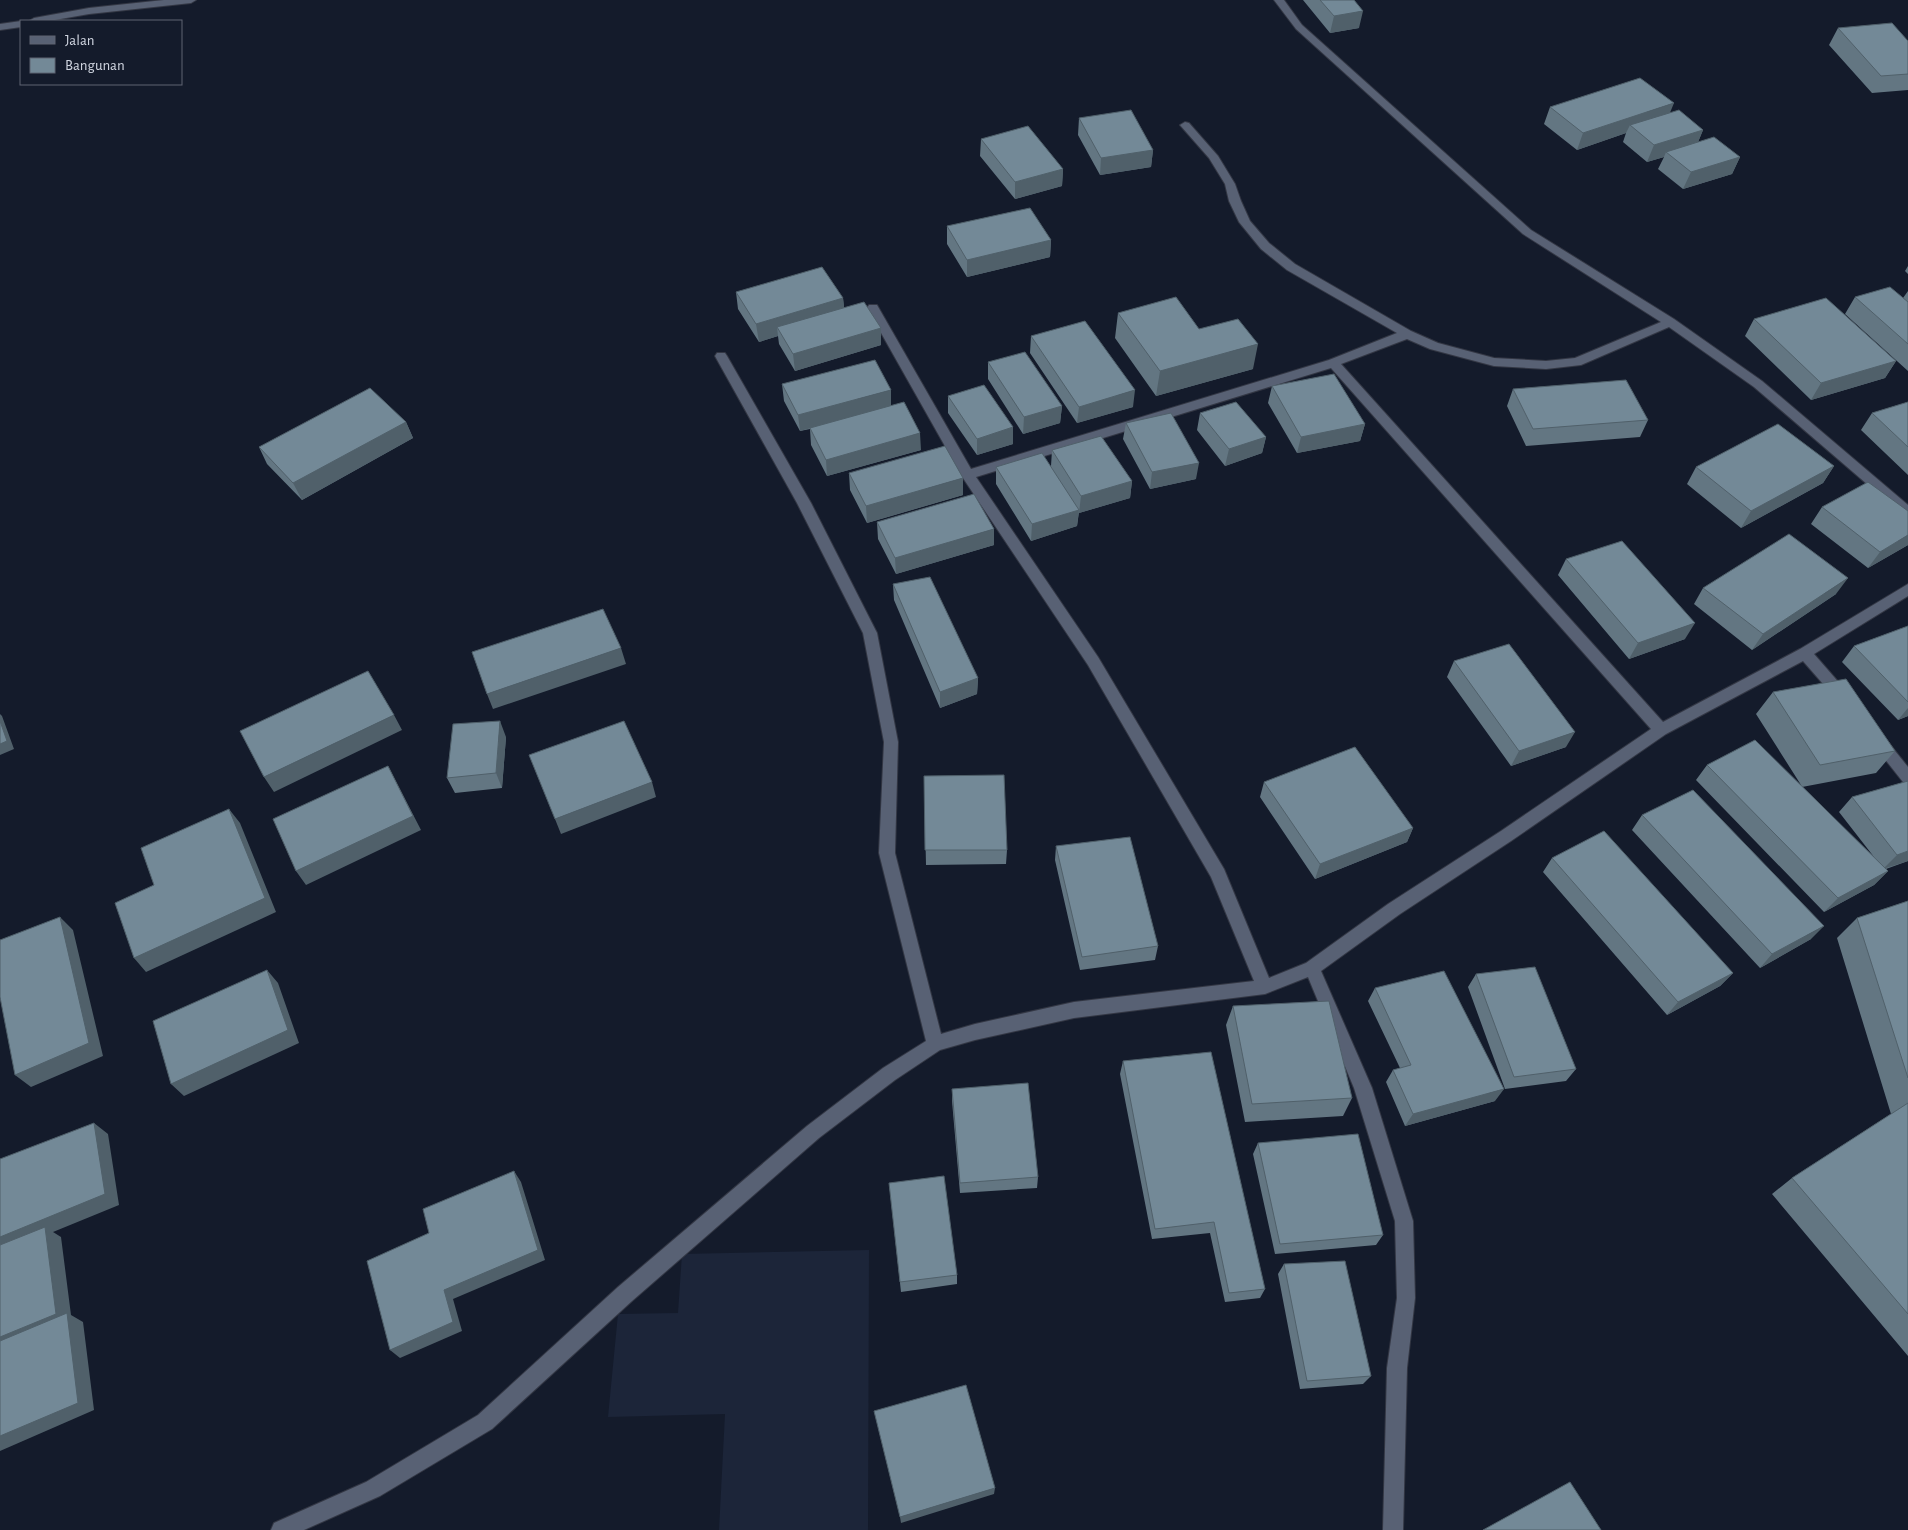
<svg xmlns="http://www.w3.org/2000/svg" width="1908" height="1530" viewBox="0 0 1908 1530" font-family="'Alegreya Sans',sans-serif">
	<rect width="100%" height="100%" fill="#141b2b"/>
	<!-- built -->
	<path fill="#1c2539" d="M869,1250L868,1530H719L725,1414L608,1417L618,1314L678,1313L682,1254Z"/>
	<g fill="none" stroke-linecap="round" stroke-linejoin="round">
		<defs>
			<path id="street" d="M164,0H196L191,3L89,14L49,21H29L34,18L89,8Z
				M1274,0H1284L1302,25L1531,230L1674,319L1762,381L1908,505V517L1903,515L1754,387L1669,327L1581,365L1546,369L1494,366L1430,349L1407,339L1341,364L1663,722L1800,649L1908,584V596L1814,654L1848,693L1850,697L1848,701L1843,703L1838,701L1803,661L1666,734L1511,841L1400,914L1321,971L1372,1088L1413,1221L1415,1298L1407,1368L1403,1530H1383L1387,1368L1397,1298L1395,1221L1354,1088L1308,977L1265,994L1074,1018L975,1040L940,1050L895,1080L819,1138L632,1301L492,1429L380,1496L304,1530H271L274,1523L366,1482L478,1415L618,1287L807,1126L883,1068L926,1041L879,853L884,742L863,633L797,503L715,356L717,353H725L727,356L811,503L877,633L898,742L895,853L941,1034L975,1024L1074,1002L1254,981L1211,877L1088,665L963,478L867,308L869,305H877L971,469L1329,360L1397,333L1287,270L1261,249L1239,222L1229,201L1225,184L1209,158L1180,125L1185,122L1189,123L1218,156L1235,184L1241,201L1250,221L1269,243L1295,264L1411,331L1438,343L1494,358L1546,361L1575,358L1661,322L1523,234L1296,29ZM1331,368L1651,729L1501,831L1388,904L1306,963L1269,978L1224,869L1098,657L976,477Z
				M21,21V27L0,30V24Z
				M1878,734L1883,736L1908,767V784L1903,782L1873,744L1871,740L1873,736Z"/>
		</defs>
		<!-- street casing -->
		<use href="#street" stroke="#333744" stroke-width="2"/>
		<!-- street -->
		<use href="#street" fill="#586174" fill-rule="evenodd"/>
	</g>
	<!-- wall -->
	<path fill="#637682" d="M1303,0H1354L1359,28L1330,33Z
		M1838,28L1908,41V90L1872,93L1829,45Z
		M1550,107L1669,113L1703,130L1698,142L1740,157L1732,174L1683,189L1658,169L1664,157L1647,162L1623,142L1626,133L1577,150L1544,124Z
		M1079,118L1153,150L1151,167L1100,175L1078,135Z
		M981,139L1063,169L1062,186L1015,199L980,156Z
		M947,226L1051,240L1050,257L967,277L947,244Z
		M1908,266V274L1905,271Z
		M1908,291V371L1845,314L1855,297L1903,298Z
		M736,292L843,298L844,308L881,328V345L795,371L779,344L778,336L759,342L738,309Z
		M1118,313L1199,329L1253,369L1156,396L1115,338Z
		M1754,319L1896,361L1885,378L1811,400L1745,336Z
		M1031,336L1133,407L1077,423L1030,353Z
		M988,362L1062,406L1060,423L1023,434L988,379Z
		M782,384L891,406L921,450L827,476L811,445L810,429L800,431L784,401Z
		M1272,386L1365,424L1360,441L1297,453L1268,403Z
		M1513,389L1648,420L1640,437L1526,446L1507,406Z
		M948,396L1013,427V444L977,455L948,413Z
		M1908,402V475L1861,430L1872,413Z
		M1200,413L1266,437L1262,453L1225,466L1197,430Z
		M406,422L413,438L302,500L267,464L259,447Z
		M1126,423L1196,479L1150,489L1123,439Z
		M1052,450L1132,481L1130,498L1079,513V512L1077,526L1031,541L996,484V467L1051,466Z
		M1834,466L1823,483L1741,528L1687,484L1696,467Z
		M849,473L963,495L867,523L850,490Z
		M1822,507L1908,545L1868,568L1811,524Z
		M877,522L994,545L896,574L878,539Z
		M1566,559L1685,639L1629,659L1558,575Z
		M893,584L978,678L977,694L940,708L894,600Z
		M1703,588L1836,594L1752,650L1694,604Z
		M1908,626V716L1898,720L1842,662L1854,646Z
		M1454,661L1566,747L1511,766L1447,677Z
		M1773,692L1895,751L1876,773L1802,787L1874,857L1839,812L1852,797L1908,781V861L1886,869L1888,871L1874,885L1824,912L1696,780L1707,765L1801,785L1756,714Z
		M506,737L502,788L455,793L447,778Z
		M924,776L1007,850L1006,864L926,865Z
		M1264,782L1413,828L1407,842L1315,879L1260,797Z
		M1642,815L1811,939L1760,968L1632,830Z
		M1056,846L1158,946L1155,960L1080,970L1055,860Z
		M1552,858L1733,973L1720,986L1667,1015L1543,872Z
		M1908,901V1356L1772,1194L1792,1178L1891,1114L1837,938L1857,918Z
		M1476,974L1576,1069L1566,1081L1505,1089L1468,987Z
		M1375,988L1495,1101L1405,1126L1386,1082L1393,1070L1400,1068L1368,1001Z
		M1233,1006L1352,1098L1343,1116L1245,1122L1226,1025Z
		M1123,1061L1265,1289L1260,1298L1225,1302L1210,1233L1152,1239L1120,1074Z
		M952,1089L1038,1177L1037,1188L960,1193L952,1101Z
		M1258,1143L1383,1235L1376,1245L1275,1254L1253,1154Z
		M889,1183L957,1275V1284L901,1292Z
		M1284,1264L1371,1376L1363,1384L1300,1389L1278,1274Z"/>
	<!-- shaded-wall -->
	<path fill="#50606a" d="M1363,11L1359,28L1330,33L1334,16Z
		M1674,103L1667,120L1630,125L1626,133L1577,150L1583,133Z
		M1703,130L1696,147L1666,152L1664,157L1647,162L1654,145Z
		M1153,150L1151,167L1100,175L1101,158Z
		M1740,157L1732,174L1683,189L1691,172Z
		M1063,169L1062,186L1015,199V182Z
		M1051,240L1050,257L967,277V260Z
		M843,298L845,315L777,327L778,336L759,342L756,324Z
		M881,328V345L795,371L793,354Z
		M1258,344L1253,369L1156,396L1160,371Z
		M1896,361L1885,378L1811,400L1821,383Z
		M891,390V406L800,431L798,415Z
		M1135,390L1133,407L1077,423L1079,407Z
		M1062,406L1060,423L1023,434L1024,417Z
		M406,422L413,438L302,500L293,483Z
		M1365,424L1360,441L1297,453L1301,437Z
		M1013,427V444L977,455V439Z
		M920,433L921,450L827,476L826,460Z
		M1266,437L1262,453L1225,466L1229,449Z
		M1199,463L1196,479L1150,489L1152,472Z
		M1834,466L1823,483L1741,528L1751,511Z
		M963,478V495L867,523L866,506Z
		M1132,481L1130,498L1079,513L1081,496Z
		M1079,510L1077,526L1031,541L1032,524Z
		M994,529V545L896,574L895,558Z
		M1908,535V545L1868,568L1880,552Z
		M1848,578L1836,594L1752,650L1763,634Z
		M1695,623L1685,639L1629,659L1638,643Z
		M621,648L626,664L493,709L487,694Z
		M978,678L977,694L940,708V692Z
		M1908,708V716L1898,720Z
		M0,714L2,716L14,749L0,755Z
		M394,715L402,730L274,792L264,777Z
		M500,721L506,737L502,788L496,773Z
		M1575,732L1566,747L1511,766L1519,751Z
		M388,766L421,830L306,885L296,871Z
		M652,782L656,797L561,834L555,819Z
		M229,809L240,823L276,912L146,972L134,958Z
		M1413,828L1407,842L1315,879L1320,864Z
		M1908,851V861L1883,869L1897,855Z
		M1888,871L1874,885L1824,912L1838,898Z
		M60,917L73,930L103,1056L31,1087L15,1075Z
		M1824,926L1811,939L1760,968L1772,954Z
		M267,970L278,983L299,1043L184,1096L171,1084Z
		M1733,973L1720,986L1667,1015L1678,1002Z
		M1504,1089L1495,1101L1405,1126L1413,1114Z
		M94,1123L108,1134L119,1205L53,1232L61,1237L71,1315L83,1322L94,1410L0,1451V1237Z
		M514,1171L521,1182L545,1260L453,1299L462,1331L400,1358L390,1350L444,1290Z
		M995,1488L994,1494L901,1523L900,1517Z"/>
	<!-- building -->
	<path fill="#738997" stroke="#50606a" d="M1320,0H1354L1363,11L1334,16Z
		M1892,23L1908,41V74L1881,76L1838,28Z
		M1640,78L1674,103L1583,133L1550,107Z
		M1131,110L1153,150L1101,158L1079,118Z
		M1679,110L1703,130L1654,145L1630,125Z
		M1028,126L1063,169L1015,182L981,139Z
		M1714,137L1740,157L1691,172L1666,152Z
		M1030,208L1051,240L967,260L947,226Z
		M822,267L843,298L756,324L736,292Z
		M1890,287L1908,302V344L1855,297Z
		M1176,297L1199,329L1238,319L1258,344L1160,371L1118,313Z
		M1826,298L1896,361L1821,383L1754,319Z
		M864,302L881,328L793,354L777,327Z
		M1085,321L1135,390L1079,407L1031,336Z
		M1025,352L1062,406L1024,417L988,362Z
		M875,360L891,390L798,415L782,384Z
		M1334,374L1365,424L1301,437L1272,386Z
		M1626,380L1648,420L1533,429L1513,389Z
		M984,385L1013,427L977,439L948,396Z
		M370,388L406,422L293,483L259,447Z
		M904,402L920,433L826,460L810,428Z
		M1236,402L1266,437L1229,449L1200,413Z
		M1908,402V447L1872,413Z
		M1171,413L1199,463L1152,472L1126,423Z
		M1778,424L1834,466L1751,511L1696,467Z
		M1101,436L1132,481L1081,496L1052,450Z
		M945,446L963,478L866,506L849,473Z
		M1042,453L1079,510L1032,524L996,467Z
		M1868,482L1908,511V535L1880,552L1822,507Z
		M974,494L994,529L895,558L877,522Z
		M1789,534L1848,578L1763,634L1703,588Z
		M1622,541L1695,623L1638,643L1566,559Z
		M930,577L978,678L940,692L893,584Z
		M603,609L621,648L487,694L472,652Z
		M1908,626V702L1854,646Z
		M1509,644L1575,732L1519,751L1454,661Z
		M368,671L394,715L264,777L240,731Z
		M1846,679L1895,751L1820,765L1773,692Z
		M0,721L7,741L0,744Z
		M500,721L496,773L447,778L453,724Z
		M624,721L652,782L555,819L529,755Z
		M1755,740L1888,871L1838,898L1707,765Z
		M1355,747L1413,828L1320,864L1264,782Z
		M388,766L413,816L296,871L273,819Z
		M1004,775L1007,850H925L924,776Z
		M1908,781V851L1897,855L1852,797Z
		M1693,790L1824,926L1772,954L1642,815Z
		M229,809L265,898L134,958L115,903L154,885L141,848Z
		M1604,831L1733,973L1678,1002L1552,858Z
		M1130,837L1158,946L1082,957L1056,846Z
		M1908,901V1078L1857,918Z
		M60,917L89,1043L15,1075L0,997V940Z
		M1535,967L1576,1069L1514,1077L1476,974Z
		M267,970L288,1030L171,1084L153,1021Z
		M1444,971L1504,1089L1413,1114L1393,1070L1411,1065L1375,988Z
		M1329,1001L1352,1098L1252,1104L1233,1006Z
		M1211,1052L1265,1289L1229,1293L1214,1222L1155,1229L1123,1061Z
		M1028,1083L1038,1177L960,1183L952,1089Z
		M1908,1103V1314L1792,1178Z
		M94,1123L105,1194L0,1237V1159Z
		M1358,1134L1383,1235L1280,1244L1258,1143Z
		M514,1171L538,1250L444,1290L453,1322L390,1350L367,1261L429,1233L423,1209Z
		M944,1176L957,1275L900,1282L889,1183Z
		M45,1227L56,1314L0,1337V1245Z
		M1345,1261L1371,1376L1307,1381L1284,1264Z
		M67,1313L78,1403L0,1436V1341Z
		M966,1385L995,1488L900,1517L874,1411Z
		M1570,1482L1601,1530H1483Z"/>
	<!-- legend -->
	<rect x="20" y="20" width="162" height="65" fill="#141b2b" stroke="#5f6573"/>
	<rect x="30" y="36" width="25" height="8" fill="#586174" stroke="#5f6573"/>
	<text x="65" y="45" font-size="15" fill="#d0d5e0">Jalan</text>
	<rect x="30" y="58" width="25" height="15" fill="#738997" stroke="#5f6573"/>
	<text x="65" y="70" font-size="15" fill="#d0d5e0">Bangunan</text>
</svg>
